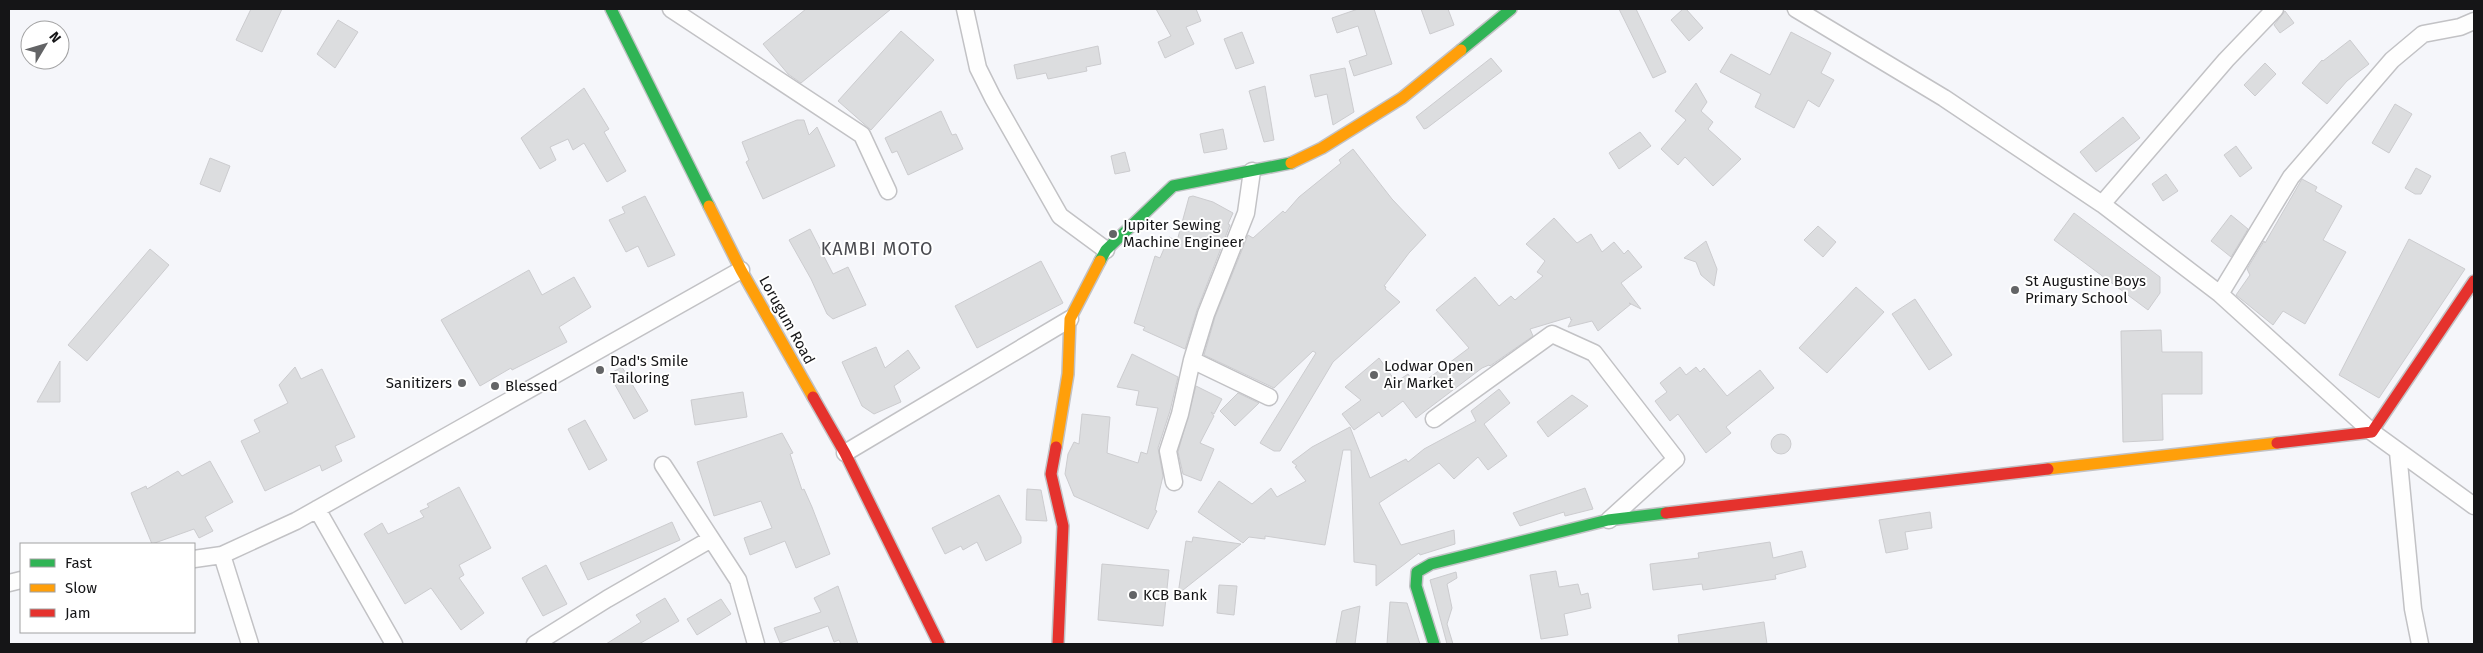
<svg xmlns="http://www.w3.org/2000/svg" width="2483" height="653" viewBox="0 0 2483 653" font-family="'Fira Sans',sans-serif">
	<rect width="100%" height="100%" fill="#f5f6fa"/>
	<!-- building -->
	<path fill="#dcdddf" stroke="#cccccf" d="M251,9H282L262,52L236,40Z
		M806,9H891L801,83L788,74L763,44Z
		M1156,9H1196L1201,21L1186,27L1194,44L1165,58L1158,42L1171,36Z
		M1358,9H1374L1392,64L1354,76L1349,61L1367,55L1358,26L1337,33L1332,18Z
		M1421,9H1448L1454,25L1430,34Z
		M1619,9H1636L1666,72L1653,78Z
		M1683,9H1686L1703,28L1689,41L1671,20Z
		M2285,11L2294,23L2280,33L2274,25Z
		M338,20L358,32L335,68L317,54Z
		M901,31L934,60L871,130L838,101Z
		M1242,32L1254,63L1236,69L1224,39Z
		M1791,32L1831,53L1821,73L1834,80L1819,107L1808,100L1794,128L1755,107L1761,94L1720,72L1731,54L1770,75Z
		M2350,40L2369,64L2347,81L2327,104L2302,83L2322,60L2323,61Z
		M1098,46L1101,64L1086,67L1087,71L1048,79L1046,73L1017,79L1014,65Z
		M1491,58L1502,71L1427,128L1424,129L1416,117Z
		M2265,63L2276,74L2255,96L2244,85Z
		M1345,68L1354,112L1333,125L1327,94L1315,97L1310,75Z
		M1696,83L1707,102L1701,111L1713,122L1708,129L1741,159L1713,186L1685,157L1678,165L1661,149L1686,120L1675,111Z
		M1265,86L1274,140L1264,142L1249,91Z
		M584,88L609,129L604,132L626,171L607,182L584,143L573,150L568,139L550,147L556,160L540,169L521,138Z
		M2395,104L2412,114L2389,153L2372,143Z
		M941,111L952,135L956,134L963,149L908,175L897,151L892,153L885,138Z
		M2123,117L2140,138L2096,172L2080,152Z
		M797,120H804L809,135L817,127L835,166L763,199L746,162L749,160L742,142Z
		M1223,129L1227,149L1204,153L1200,134Z
		M1640,132L1651,146L1619,169L1609,153Z
		M2236,146L2252,168L2240,177L2224,155Z
		M1353,149L1392,199L1426,235L1409,253L1384,286L1386,287L1385,289L1400,302L1333,362L1280,451H1274L1260,443L1316,353L1313,351L1274,388L1204,355L1215,317L1248,235L1253,238L1283,211L1285,213L1299,197L1341,163L1339,160Z
		M1125,152L1130,171L1115,174L1111,156Z
		M210,158L230,166L220,192L200,184Z
		M2416,168L2431,176L2421,194H2415L2405,188Z
		M2166,174L2178,191L2163,201L2152,184Z
		M2302,179L2317,187L2315,191L2342,206L2323,240L2346,252L2305,324L2283,311L2273,325L2236,295L2250,275L2247,269L2264,241L2265,243Z
		M645,196L675,255L648,267L638,246L626,252L609,220L625,213L622,207Z
		M1193,196L1213,202L1233,213L1228,224L1230,225L1197,310L1185,349L1143,330L1145,327L1134,323L1155,256L1160,258L1169,237L1177,241L1189,197Z
		M2074,213L2160,277V293L2148,310L2054,240Z
		M2231,215L2248,229L2231,257L2211,241Z
		M1554,218L1577,243L1591,234L1602,252L1614,242L1624,254L1628,250L1642,267L1621,283L1641,309L1629,303L1631,304L1598,331L1592,321L1568,327L1572,319L1571,320L1570,317L1530,329L1533,336L1490,366L1489,365L1482,368L1416,418L1403,401L1382,417L1379,412L1354,430L1342,414L1361,400L1345,387L1379,358L1396,382L1408,374L1417,387L1469,348L1436,310L1475,277L1499,306L1511,296L1515,300L1543,276L1537,272L1545,261L1526,244Z
		M1818,226L1836,242L1823,257L1804,240Z
		M810,229L833,274L848,267L866,305L833,319L827,314L811,279L789,240Z
		M2409,239L2465,269L2379,398L2339,375Z
		M1706,241L1717,269L1714,286L1701,275L1696,262L1684,258Z
		M150,249L169,265L87,361L68,345Z
		M1041,261L1063,303L977,348L955,306Z
		M529,270L542,295L574,277L591,307L559,327L567,342L512,370L511,368L480,386L441,320Z
		M1856,287L1884,312L1827,373L1799,348Z
		M1915,299L1952,355L1929,370L1892,314Z
		M2161,330L2162,352H2202V394H2162L2163,440L2123,442L2121,331Z
		M876,347L885,368L908,350L920,368L894,386L901,402L874,414L862,406L842,362Z
		M1132,354L1178,377L1170,411L1158,448L1163,476L1155,510L1157,511L1148,529L1074,496L1065,474L1068,454L1074,442L1079,444L1082,414L1110,417L1107,453L1138,463L1141,452L1147,454L1158,408L1136,405L1139,391L1117,387Z
		M60,361V402H37Z
		M295,367L301,379L322,369L355,437L335,446L342,461L322,471L320,465L265,491L241,441L260,432L254,420L288,403L279,385Z
		M622,367L648,411L634,419L609,374Z
		M1680,367L1686,375L1696,367L1700,372L1704,368L1727,396L1760,370L1774,388L1726,427L1731,433L1706,453L1678,414L1670,421L1655,401L1667,392L1660,383Z
		M1196,386L1222,399L1214,414L1211,412L1214,416L1200,443L1214,449L1201,481L1183,474L1178,452Z
		M1499,389L1510,403L1484,424L1507,456L1488,470L1478,457L1454,479L1439,463L1379,503L1401,545L1454,530L1455,544L1420,555L1419,553L1376,586V565L1354,562L1351,450H1343L1325,545L1265,536V539L1249,537L1243,543L1198,512L1219,481L1252,504L1271,488L1277,497L1306,481L1295,467L1297,466L1292,462L1312,447L1350,427L1370,478L1406,459L1408,462L1424,449L1476,421L1471,411Z
		M743,392L747,417L695,425L691,400Z
		M1238,393L1259,403L1235,426L1220,411Z
		M1572,395L1588,406L1548,437L1537,422Z
		M585,420L607,460L589,470L568,429Z
		M782,433L793,453L790,454L802,490L804,489L812,507L830,554L796,568L785,541L750,555L744,538L772,528L761,501L714,516L697,462Z
		M1771 444a10 10 0 1 1 20 0a10 10 0 1 1-20 0Z
		M210,461L233,502L205,517L213,531L199,538L194,529L152,544L131,493L146,486L147,489L178,471L182,476Z
		M459,487L491,548L459,565L464,575L459,578L484,613L461,630L431,588L405,604L364,534L382,523L388,534L424,517L420,511L429,507L427,504Z
		M1585,488L1593,509L1565,516L1564,512L1520,526L1513,513Z
		M1027,489L1041,490L1047,521L1026,520Z
		M999,495L1021,537V543L986,561L977,542L963,550L961,546L945,554L932,528Z
		M1930,512L1932,528L1905,532L1908,549L1886,553L1879,520Z
		M672,522L680,540L588,580L580,563Z
		M1193,537L1241,544L1178,594L1186,541L1192,542Z
		M1770,542L1773,558L1802,551L1806,567L1775,575L1776,579L1703,590L1702,584L1653,590L1650,564L1699,558L1698,553Z
		M1102,564L1169,570L1163,626L1098,620Z
		M546,565L567,604L543,616L522,578Z
		M1556,571L1559,587L1578,584L1581,595L1588,593L1591,608L1564,614L1568,635L1541,639L1530,575Z
		M1456,572L1457,578L1447,584L1452,608L1447,624L1453,644H1447L1430,580Z
		M1219,585L1237,586L1234,615L1217,613Z
		M838,586L858,644H841L839,640L834,642L828,626L780,643L774,628L821,612L814,598Z
		M665,598L679,621L639,644H606L641,622L636,615Z
		M721,599L731,614L697,635L687,619Z
		M1390,602L1407,603L1420,644H1387Z
		M1360,606L1355,644H1336L1342,611Z
		M1764,622L1767,644H1679L1678,635Z"/>
	<g fill="none" stroke-linecap="round" stroke-linejoin="round">
		<defs>
			<path id="street" d="M671,9L862,135L888,191
				M965,9L978,68L993,98L1060,216L1106,250
				M1796,9L1944,98L2102,204L2220,294L2372,432L2474,506
				M2102,204L2226,60L2275,9
				M2220,294L2291,177L2392,60L2423,34L2460,27L2474,21
				M1192,360L1269,397
				M1434,419L1552,334L1594,353L1676,459L1609,520
				M2398,452L2413,609L2420,644
				M845,453L1070,319
				M663,465L738,580L756,644
				M1174,482L1168,451L1180,414L1192,360L1206,314L1246,213L1252,171
				M317,509L394,644
				M222,555L250,644
				M194,559L222,555L296,521L741,270
				M9,583L21,580
				M535,644L607,599L711,539"/>
			<path id="fast" d="M611,9L709,206
				M1461,50L1511,9
				M1100,261L1106,250L1173,186L1291,163
				M1434,644L1416,586L1417,572L1431,564L1608,520L1666,513"/>
			<path id="slow" d="M1291,163L1322,148L1402,98L1461,50
				M709,206L741,270L813,397
				M1056,447L1068,374L1070,319L1100,261
				M2048,469L2277,443"/>
			<path id="jam" d="M813,397L845,453L939,644
				M2277,443L2372,432L2474,281
				M1056,447L1051,474L1063,526L1058,644
				M1666,513L2048,469"/>
		</defs>
		<!-- street casing -->
		<use href="#street" stroke="#c2c2c5" stroke-width="19"/>
		<!-- fast casing -->
		<use href="#fast" stroke="#c2c2c5" stroke-width="14"/>
		<!-- slow casing -->
		<use href="#slow" stroke="#c2c2c5" stroke-width="14"/>
		<!-- jam casing -->
		<use href="#jam" stroke="#c2c2c5" stroke-width="14"/>
		<!-- street -->
		<use href="#street" stroke="#fefefe" stroke-width="16"/>
		<!-- fast -->
		<use href="#fast" stroke="#30b455" stroke-width="11"/>
		<!-- slow -->
		<use href="#slow" stroke="#ff9f0a" stroke-width="11"/>
		<!-- jam -->
		<use href="#jam" stroke="#e5322d" stroke-width="11"/>
	</g>
	<!-- markers -->
	<g fill="#636466" stroke="#fff" stroke-width="2">
		<circle cx="1113" cy="234" r="5"/>
		<circle cx="2015" cy="290" r="5"/>
		<circle cx="600" cy="370" r="5"/>
		<circle cx="1374" cy="375" r="5"/>
		<circle cx="462" cy="383" r="5"/>
		<circle cx="495" cy="386" r="5"/>
		<circle cx="1133" cy="595" r="5"/>
	</g>
	<g text-anchor="middle" dominant-baseline="central" stroke-width="4" stroke-linejoin="round" paint-order="stroke">
		<!-- poi labels -->
		<g font-size="15" fill="#151517" stroke="#fff" text-anchor="start">
			<text x="1123" y="225">Jupiter Sewing<tspan x="1123" dy="17">Machine Engineer</tspan></text>
			<text x="2025" y="281">St Augustine Boys<tspan x="2025" dy="17">Primary School</tspan></text>
			<text x="610" y="361">Dad's Smile<tspan x="610" dy="17">Tailoring</tspan></text>
			<text x="1384" y="366">Lodwar Open<tspan x="1384" dy="17">Air Market</tspan></text>
			<text x="452" y="383" text-anchor="end">Sanitizers</text>
			<text x="505" y="386">Blessed</text>
			<text x="1143" y="595">KCB Bank</text>
		</g>
		<!-- street labels -->
		<g font-size="15" fill="#151517" stroke="#fff">
			<text transform="translate(787 320) rotate(61)">Lorugum Road</text>
		</g>
		<!-- quarter labels -->
		<g font-size="18" letter-spacing="1" fill="#494a4f" stroke="#fff">
			<text x="877" y="249">KAMBI MOTO</text>
		</g>
	</g>
	<!-- border -->
	<rect width="2483" height="653" fill="none" stroke="#151517" stroke-width="20"/>
	<!-- legend -->
	<rect x="20" y="543" width="175" height="90" fill="#ffffff" stroke="#a1a1a2"/>
	<rect x="30" y="559" width="25" height="8" fill="#30b455" stroke="#a1a1a2"/>
	<text x="65" y="568" font-size="15" fill="#151517">Fast</text>
	<rect x="30" y="584" width="25" height="8" fill="#ff9f0a" stroke="#a1a1a2"/>
	<text x="65" y="593" font-size="15" fill="#151517">Slow</text>
	<rect x="30" y="609" width="25" height="8" fill="#e5322d" stroke="#a1a1a2"/>
	<text x="65" y="618" font-size="15" fill="#151517">Jam</text>
	<!-- north arrow -->
	<g transform="translate(45 45) rotate(52)"><circle r="24" fill="#ffffff" stroke="#a1a1a2"/>
	<path d="M0-4L9 19L0 12L-9 19Z" fill="#636466"/>
	<text y="-8" font-size="14" font-weight="bold" text-anchor="middle" fill="#151517">N</text>
	</g>
</svg>
